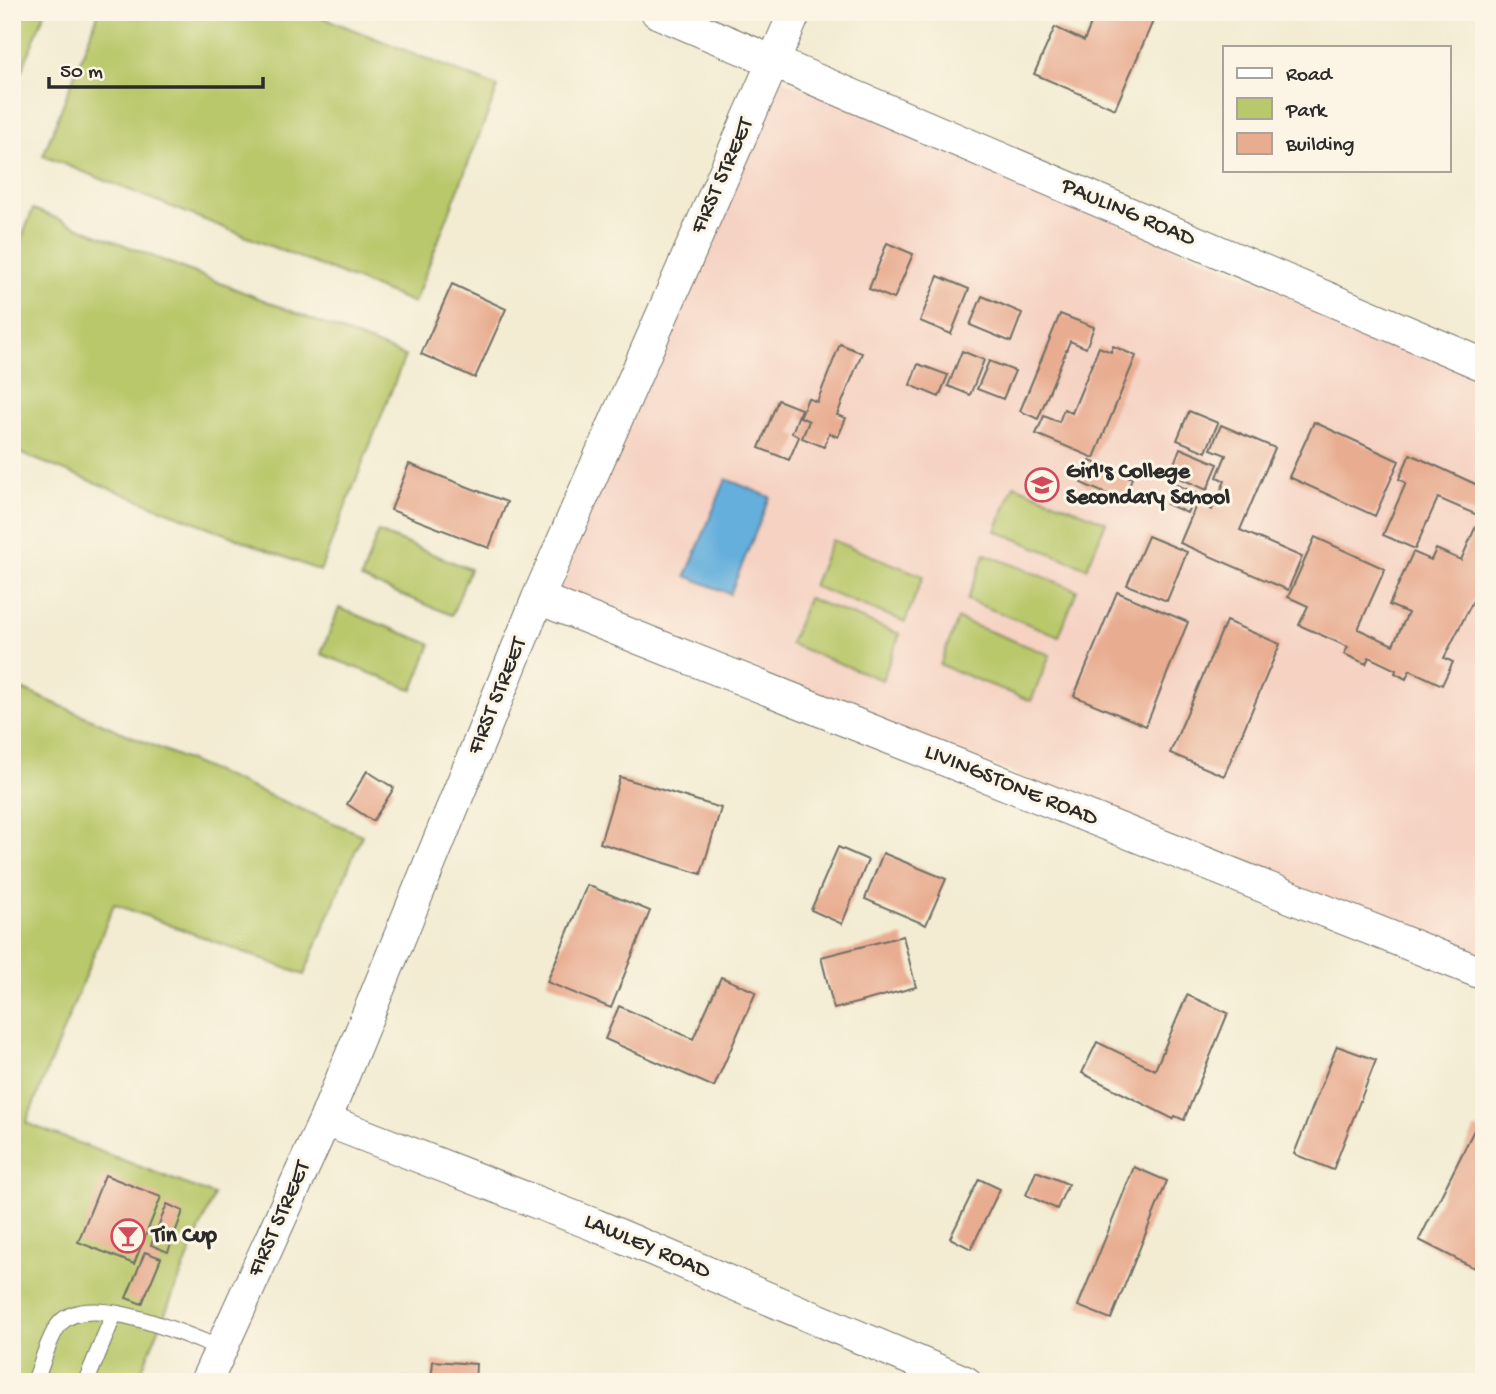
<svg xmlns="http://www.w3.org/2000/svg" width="1496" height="1394" viewBox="0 0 1496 1394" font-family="'Gochi Hand',sans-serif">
	<rect width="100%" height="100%" fill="#fcf5e5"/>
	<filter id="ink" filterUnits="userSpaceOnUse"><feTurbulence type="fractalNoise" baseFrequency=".0143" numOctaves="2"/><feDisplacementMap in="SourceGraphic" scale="14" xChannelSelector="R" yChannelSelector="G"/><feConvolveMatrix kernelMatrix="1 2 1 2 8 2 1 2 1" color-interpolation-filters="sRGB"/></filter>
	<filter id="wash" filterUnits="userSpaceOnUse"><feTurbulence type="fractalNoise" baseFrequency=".00686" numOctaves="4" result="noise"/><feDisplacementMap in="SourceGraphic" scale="28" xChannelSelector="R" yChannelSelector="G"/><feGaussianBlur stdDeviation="1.57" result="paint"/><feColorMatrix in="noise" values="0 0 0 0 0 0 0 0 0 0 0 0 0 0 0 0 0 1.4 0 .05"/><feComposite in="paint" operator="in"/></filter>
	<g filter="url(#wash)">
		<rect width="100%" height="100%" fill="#f3ecd3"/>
		<!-- built -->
		<path fill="#f5d2c2" d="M781,79L1484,378V959L554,592Z"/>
		<!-- green -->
		<path fill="#b9c86a" stroke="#727a4a" stroke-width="2" d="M12,12H45L12,95Z
			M99,12H309L498,87L414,303L43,156Z
			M33,209L405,356L320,571L12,450V263Z
			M1014,485L1106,522L1087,568L996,531Z
			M378,532L470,569L452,615L361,579Z
			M832,540L923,576L905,622L813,586Z
			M985,554L1077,590L1059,636L967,600Z
			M808,598L900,634L882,680L790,644Z
			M339,608L431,644L413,690L321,654Z
			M958,619L1050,655L1031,701L940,665Z
			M12,685L362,835L304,975L114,904L26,1123L214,1195L137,1382H12Z"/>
		<!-- water -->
		<path fill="#65afdd" stroke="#486d84" stroke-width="2" d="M726,479L770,497L730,594L686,576Z"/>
		<g id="blocks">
			<!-- building -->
			<path fill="#e8ac90" d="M1096,12H1157L1115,109L1034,74L1055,27L1084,41Z
				M887,243L913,254L894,299L869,289Z
				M938,276L969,289L951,334L920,321Z
				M452,284L506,309L475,378L421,354Z
				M982,296L1022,313L1011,342L970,325Z
				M1060,314L1094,327L1086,348L1070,341L1038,419L1020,411Z
				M840,344L862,353L837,415L846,418L838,437L829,433L824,447L802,438L809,421L800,417L808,398L817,402Z
				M1113,346L1136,356L1094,458L1036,434L1044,416L1059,422L1064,409L1072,413L1099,347L1111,352Z
				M962,351L984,360L970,395L948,386Z
				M989,361L1015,371L1003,399L977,389Z
				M918,364L948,375L939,397L910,385Z
				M778,400L801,409L792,433L799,437L789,460L759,448Z
				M1189,411L1218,423L1206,452L1177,440Z
				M1314,422L1399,461L1375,516L1289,477Z
				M1221,425L1275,448L1240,530L1302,557L1288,590L1180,543L1197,503L1212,510L1225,481L1217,477L1226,455L1211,449Z
				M1180,448L1218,464L1207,490L1170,474Z
				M1410,454L1484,488V518L1438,498L1415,549L1383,535L1406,483L1399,479Z
				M1090,461L1132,478L1123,501L1081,483Z
				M409,464L507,502L489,548L391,510Z
				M1175,484L1196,493L1187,513L1167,504Z
				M1479,519L1484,522V579L1444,658L1453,662L1442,685L1410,670L1406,679L1395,673L1396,670L1369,657L1366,664L1344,654L1348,647L1299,625L1308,606L1288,597L1315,537L1385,569L1358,629L1393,645L1408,613L1389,605L1413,552L1431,560L1436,549L1461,560Z
				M1148,536L1187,552L1167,601L1127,585Z
				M1117,592L1188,622L1146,726L1074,696Z
				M1226,621L1280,644L1224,776L1170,753Z
				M367,771L394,788L373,821L347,804Z
				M620,777L721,808L701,874L600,843Z
				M838,847L868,860L842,924L811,910Z
				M883,853L946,879L926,925L865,899Z
				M587,885L650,911L611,1008L547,982Z
				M903,936L916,987L834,1009L821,957Z
				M721,977L756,992L714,1087L605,1039L619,1006L693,1039Z
				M1187,995L1228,1013L1184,1120L1175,1116L1173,1119L1082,1073L1097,1042L1155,1070Z
				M1337,1046L1376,1060L1333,1170L1294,1154Z
				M1475,1128L1484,1133V1248L1474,1268L1419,1240Z
				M1134,1167L1167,1181L1111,1319L1078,1306Z
				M1036,1171L1068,1184L1057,1209L1026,1195Z
				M105,1175L161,1197L134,1264L78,1242Z
				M979,1179L1000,1189L971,1249L950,1238Z
				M167,1204L183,1211L168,1252L151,1245Z
				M145,1252L161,1258L142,1304L126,1298Z
				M433,1361L476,1364L475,1382H431Z
				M401,1378L427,1380V1382H401Z"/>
		</g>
	</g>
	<g filter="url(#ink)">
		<use href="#blocks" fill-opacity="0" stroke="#716f66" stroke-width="2"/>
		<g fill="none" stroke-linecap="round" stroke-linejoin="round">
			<defs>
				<path id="service" d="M35,1382C42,1364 47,1342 58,1326C84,1288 186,1335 221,1349
					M86,1382L114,1314"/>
				<path id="minor" d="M657,12L1484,365
					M538,598L1484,974
					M325,1120L595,1225L965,1382
					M206,1382L325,1120L538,598L795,12"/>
			</defs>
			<!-- service casing -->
			<use href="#service" stroke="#716f66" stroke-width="18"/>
			<!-- minor casing -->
			<use href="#minor" stroke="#716f66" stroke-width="34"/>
			<!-- service -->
			<use href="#service" stroke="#fff" stroke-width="16"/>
			<!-- minor -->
			<use href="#minor" stroke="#fff" stroke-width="32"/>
		</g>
	</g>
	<!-- icons -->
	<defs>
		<symbol id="university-ring" viewBox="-11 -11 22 22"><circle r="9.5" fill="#fcf5e5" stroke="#d1495b" stroke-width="1.5"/><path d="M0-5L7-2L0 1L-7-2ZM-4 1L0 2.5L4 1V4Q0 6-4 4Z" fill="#d1495b"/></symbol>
		<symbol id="bar-ring" viewBox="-11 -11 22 22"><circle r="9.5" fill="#fcf5e5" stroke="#d1495b" stroke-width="1.5"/><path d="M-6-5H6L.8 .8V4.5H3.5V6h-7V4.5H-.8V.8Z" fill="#d1495b"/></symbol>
	</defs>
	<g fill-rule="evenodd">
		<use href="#university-ring" x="1023" y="466" width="38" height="38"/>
		<use href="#bar-ring" x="109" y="1217" width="38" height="38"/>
	</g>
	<g text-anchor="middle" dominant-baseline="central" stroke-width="6" stroke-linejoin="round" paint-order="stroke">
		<!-- street labels -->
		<g font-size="23" fill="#2b2b2b" stroke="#fcf5e5">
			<text transform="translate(723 176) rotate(-66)">FIRST STREET</text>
			<text transform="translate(1128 213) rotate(23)">PAULING ROAD</text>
			<text transform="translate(498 696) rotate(-68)">FIRST STREET</text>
			<text transform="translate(1011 786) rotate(22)">LIVINGSTONE ROAD</text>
			<text transform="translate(280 1219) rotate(-66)">FIRST STREET</text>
			<text transform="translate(647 1247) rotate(23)">LAWLEY ROAD</text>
		</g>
		<!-- poi labels -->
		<g font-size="23" font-weight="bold" fill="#2b2b2b" stroke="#fcf5e5" text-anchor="start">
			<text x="1066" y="472">Girl's College<tspan x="1066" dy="26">Secondary School</tspan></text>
			<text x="152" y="1236">Tin Cup</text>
		</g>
	</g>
	<!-- margin -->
	<rect width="1496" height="1394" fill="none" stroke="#fcf5e5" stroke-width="42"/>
	<!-- legend -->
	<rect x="1223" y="46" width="228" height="126" fill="#fcf5e5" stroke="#a8a49b" stroke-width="2"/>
	<rect x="1237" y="68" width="35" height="10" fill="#ffffff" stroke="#a8a49b" stroke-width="2"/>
	<text x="1286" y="80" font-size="21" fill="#2b2b2b">Road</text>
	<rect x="1237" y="98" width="35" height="21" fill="#b9c86a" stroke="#a8a49b" stroke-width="2"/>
	<text x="1286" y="116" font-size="21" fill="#2b2b2b">Park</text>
	<rect x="1237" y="133" width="35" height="21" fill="#e8ac90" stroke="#a8a49b" stroke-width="2"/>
	<text x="1286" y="150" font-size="21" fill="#2b2b2b">Building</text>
	<!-- scale -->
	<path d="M49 77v10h214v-10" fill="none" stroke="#2b2b2b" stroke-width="3.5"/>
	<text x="60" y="77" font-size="21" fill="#2b2b2b" stroke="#fcf5e5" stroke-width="5" paint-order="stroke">50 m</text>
</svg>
